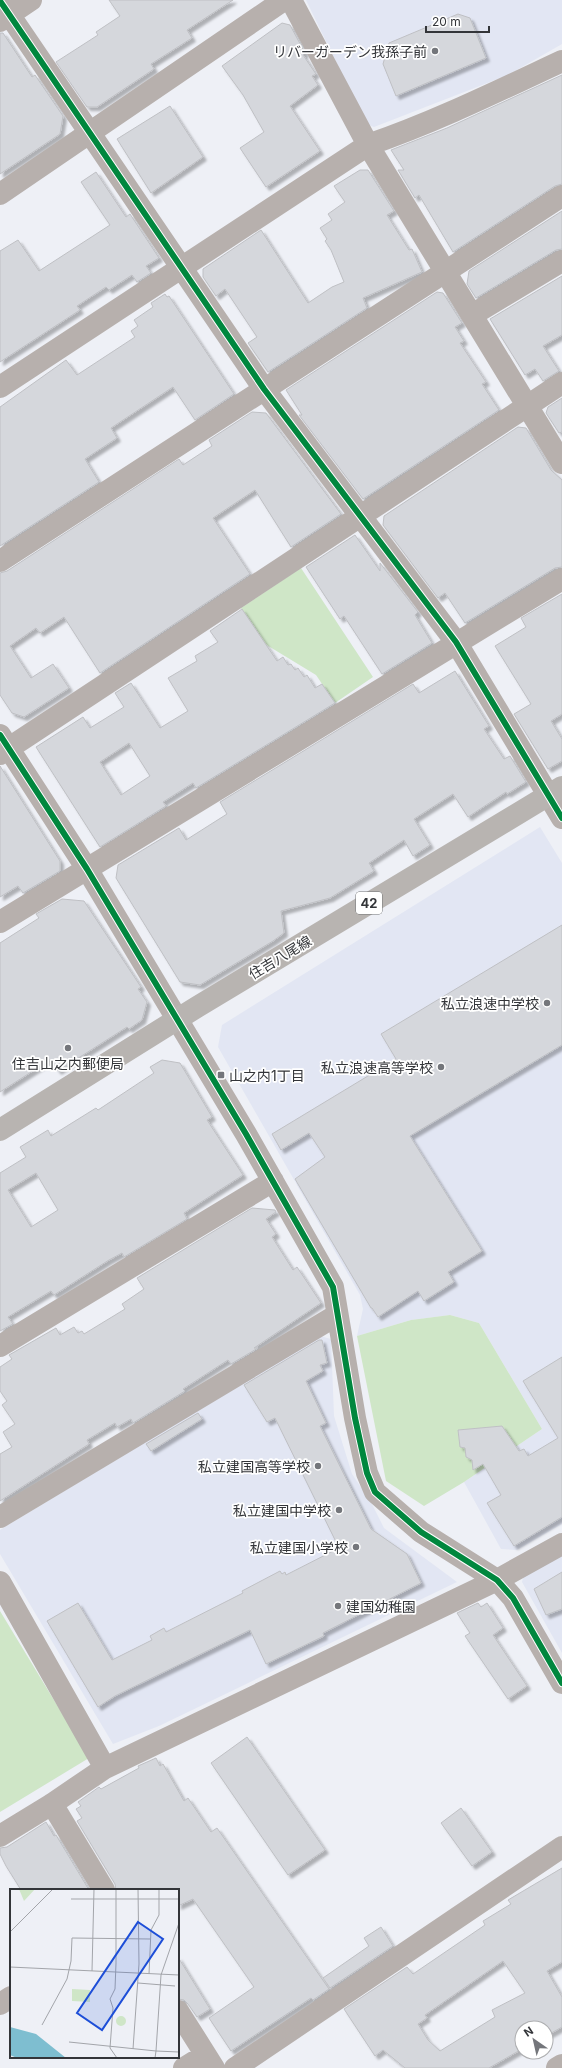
<svg xmlns="http://www.w3.org/2000/svg" width="562" height="2068" viewBox="0 0 562 2068" font-family="Inter,'Noto Sans JP',sans-serif">
	<defs>
		<filter id="shadow"><feDropShadow dx="3.5" dy="3.5" stdDeviation="1" flood-color="#0004"/></filter>
	</defs>
	<rect width="100%" height="100%" fill="#eef0f6"/>
	<!-- built -->
	<path fill="#e2e6f3" d="M306,0H562V44L508,75L374,127L366,124Z
		M540,827L562,863V1524L517,1550L501,1549L464,1482L542,1429L479,1323L450,1315L411,1320L357,1336L363,1309L360,1295L218,1047L222,1025Z
		M320,1336L331,1339L334,1416L352,1474L371,1502L384,1528L457,1582L159,1726L113,1744L0,1554V1530Z
		M562,1547V1653L522,1582L526,1567Z"/>
	<!-- green -->
	<path fill="#cfe6c7" d="M301,568L373,677L335,703L316,675L265,644L241,608Z
		M450,1315L479,1323L542,1429L464,1482L424,1506L386,1481L357,1336L411,1320Z
		M0,1611L89,1758L0,1812Z"/>
	<!-- building -->
	<path fill="#d5d7dc" stroke="#bfc0c4" fill-rule="evenodd" filter="url(#shadow)" d="M109,0H233L187,30L192,38L151,64L154,69L97,107H87L56,62L98,35L96,32L120,16Z
		M458,14L470,18L486,58L396,96L383,64L389,43Z
		M282,23L290,25L305,53L303,55L316,74L312,76L318,85L290,106L320,151L266,187L240,148L264,132L243,95L222,66Z
		M0,33H3L32,77L35,75L63,116L60,134L0,174Z
		M562,75V184L555,186L453,252L419,195L415,198L398,170H404L391,150L447,128Z
		M170,106L203,157L151,193L117,139Z
		M360,170H368L394,211L387,215L409,250L412,249L422,272L363,298L367,308L268,372L248,343L257,337L225,289L216,296L203,277V269L261,230L308,303L332,287L344,282L331,250L325,241L327,239L320,228L332,220L328,214L345,202L334,186Z
		M96,172L126,217L130,214L159,258L146,266L151,273L137,282L132,275L109,290L106,287L77,306L80,310L0,362V251L18,240L39,271L110,225L81,182Z
		M562,211V249L556,250L476,298L467,284L469,271Z
		M562,276V335L543,346L559,371L543,381L535,369L525,375L490,319Z
		M437,292L443,293L462,323L455,327L464,341L460,343L486,382L482,384L499,410L363,499L299,415H302L286,390Z
		M165,294L167,297L169,296L234,394L195,420L173,387L111,428L117,438L85,459L99,482L0,546V407L66,360L77,375L135,337L131,331L138,326L134,320L153,307L151,303Z
		M562,398V432L559,433L546,413L548,407Z
		M252,412L266,413L341,514L291,547L255,490L213,518L250,574L100,673L64,617L40,633L36,628L10,646L31,678L53,664L69,688L24,717L12,713L0,695V573L7,571L179,459L183,465L212,446L209,440Z
		M518,427L526,428L551,470L562,480V567L555,568L465,623L445,593L438,598L383,525L384,516Z
		M355,535L380,571V563L418,612L415,615L432,643L382,674L344,616L340,619L306,567Z
		M562,594V714L551,721L562,739V761L548,769L514,714L531,704L495,646L526,627L521,618Z
		M242,609L277,661L283,657L288,665L291,664L295,670L298,668L304,677L307,675L315,688L322,684L335,703L196,788L193,783L163,802L166,806L100,847L36,747L83,717L90,728L124,707L115,693L131,683L160,728L188,711L168,678L197,661L195,656L218,642L210,631ZM129,743L150,776L121,795L100,762Z
		M455,671L489,726L484,729L504,759L510,756L526,782L507,794L506,792L468,817L453,794L414,819L430,845L413,856L404,840L369,863L374,871L330,898L281,911L284,933L273,941L200,985L180,982L116,878L118,865L179,828L186,840L227,814L220,802L413,684L419,693Z
		M0,766L60,861V871L23,893L18,886L0,897Z
		M62,899L84,901L141,987L138,989L147,1002L142,1020L129,1029L127,1027L58,1071L50,1060L0,1092V943L39,918L36,914Z
		M562,925V1045L410,1136L482,1251L448,1272L454,1282L424,1301L418,1291L378,1317L372,1308H371L295,1179L325,1157L309,1133L281,1150L272,1134L396,1059L381,1034Z
		M162,1060L180,1063L212,1117L207,1120L243,1175L184,1213L187,1219L124,1257L122,1253L109,1260L54,1295L51,1291L8,1317L13,1324L0,1331V1173L26,1157L20,1147L48,1130L51,1136L96,1108L98,1110L154,1073L150,1067ZM36,1173L58,1210L31,1227L8,1190Z
		M252,1208L275,1210L276,1212L266,1219L276,1234L272,1237L293,1270L297,1267L321,1303L254,1348H258L231,1364L228,1360L183,1389L185,1391L133,1423L131,1419L117,1427L115,1423L87,1440L89,1444L0,1501V1454L12,1447L3,1432L15,1424L2,1405L7,1401L0,1391V1367L12,1359L9,1355L56,1328L60,1335L74,1327L78,1333L82,1331L84,1334L125,1309L122,1304L144,1289L137,1278Z
		M319,1340H322L327,1363L320,1365L323,1371L306,1381L326,1423L320,1426L371,1529L407,1554L421,1583L323,1633L324,1636L266,1664L250,1630L115,1696L98,1707L47,1621L78,1603L112,1660L152,1640L150,1636L164,1628L166,1632L243,1593L242,1591L280,1571L282,1574L285,1572L286,1575L339,1548L275,1418L267,1422L244,1385Z
		M562,1357V1517L514,1546L487,1503L501,1495L483,1464L473,1470L472,1460L466,1457L465,1448L460,1447L458,1430L502,1426L519,1451L524,1449L528,1456L558,1438L523,1381Z
		M198,1413L202,1419L151,1451L146,1444Z
		M562,1572V1609L546,1615L534,1589Z
		M478,1603L481,1607L487,1603L503,1628L493,1635L527,1686L508,1699L465,1636L470,1633L457,1613Z
		M247,1737L325,1850L288,1875L211,1763Z
		M156,1758L160,1766L163,1764L184,1801L188,1798L211,1832L217,1828L329,1989L313,2000L311,1998L231,2051L209,2018L254,1987L193,1899L178,1906V1890H116L115,1884L77,1821L82,1818L76,1809L81,1806L78,1802L99,1787L101,1789L139,1768L138,1766Z
		M461,1808L492,1852L472,1866L441,1823Z
		M46,1822L54,1836L56,1835L89,1890H21L6,1866L0,1854V1848L7,1847Z
		M562,1868V1962L547,1971L562,1997V2027L546,2036V2028H522V2049L489,2068H405L383,2050L375,2056L344,2009L407,1967L413,1974L485,1925L483,1921L511,1904L508,1900ZM503,1961L525,1993L492,2010L495,2017L440,2051L428,2040L418,2024L427,2018L425,2015Z
		M381,1927L393,1946L330,1988L323,1978L369,1946L364,1938Z
		M178,1957L210,2009L197,2017L188,2004L184,2000L178,1999Z"/>
	<g fill="none" stroke-linecap="round" stroke-linejoin="round">
		<!-- minor -->
		<path stroke="#b7b0ad" stroke-width="22" d="M291,0L368,145L562,463
			M0,1L264,389L456,642L562,818
			M0,21L31,0
			M0,194L284,0
			M472,315L562,261
			M0,387L368,145C435,122 498,91 562,61
			M0,561L562,196
			M0,735L87,869L246,1134L333,1287L355,1418L367,1473L375,1492L421,1532L497,1580L513,1598L562,1683
			M0,754L562,383
			M0,922L562,579
			M0,1346L273,1181
			M0,1517L337,1315
			M0,1582L105,1768
			M52,1804L104,1890
			M0,1836L52,1804L105,1768L497,1580L562,1544
			M0,2004L11,1997
			M178,2011L214,2068
			M184,2068L205,2055
			M235,2068L562,1847
			M557,2068L562,2065"/>
		<!-- major -->
		<path stroke="#b8b4b1" stroke-width="22" d="M0,1130L197,1007L562,787"/>
		<defs>
			<path id="cycleway" d="M0,1L264,389L456,642L562,818
				M0,735L87,869L246,1134L333,1287L355,1418L367,1473L375,1492L421,1532L497,1580L513,1598L562,1683"/>
		</defs>
		<!-- cycleway casing -->
		<use href="#cycleway" stroke="#fff" stroke-width="8"/>
		<!-- cycleway -->
		<use href="#cycleway" stroke="#00873e" stroke-width="6"/>
	</g>
	<!-- markers -->
	<g fill="#74767b" stroke="#fff" stroke-width="1.5">
		<circle cx="435" cy="51" r="4"/>
		<circle cx="547" cy="1003" r="4"/>
		<circle cx="68" cy="1048" r="4"/>
		<circle cx="441" cy="1067" r="4"/>
		<rect x="217" y="1071" width="8" height="8" rx="2"/>
		<circle cx="318" cy="1466" r="4"/>
		<circle cx="339" cy="1510" r="4"/>
		<circle cx="356" cy="1547" r="4"/>
		<circle cx="338" cy="1606" r="4"/>
	</g>
	<g text-anchor="middle" dominant-baseline="central" stroke-width="3.5" stroke-linejoin="round" paint-order="stroke">
		<!-- shield labels -->
		<rect fill="#fff" stroke="#707274" stroke-width="1" x="356" y="892" width="26" height="22" rx="3"/>
		<g font-size="13" font-weight="bold" fill="#333539">
			<text x="369" y="903">42</text>
		</g>
		<!-- poi labels -->
		<g font-size="14" fill="#333539" stroke="#fff" text-anchor="end">
			<text x="427" y="51">リバーガーデン我孫子前</text>
			<text x="539" y="1003">私立浪速中学校</text>
			<text x="68" y="1063" text-anchor="middle">住吉山之内郵便局</text>
			<text x="433" y="1067">私立浪速高等学校</text>
			<text x="229" y="1075" text-anchor="start">山之内1丁目</text>
			<text x="310" y="1466">私立建国高等学校</text>
			<text x="331" y="1510">私立建国中学校</text>
			<text x="348" y="1547">私立建国小学校</text>
			<text x="346" y="1606" text-anchor="start">建国幼稚園</text>
		</g>
		<!-- street labels -->
		<g font-size="14" fill="#333539" stroke="#fff">
			<text transform="translate(280 957) rotate(-31)">住吉八尾線</text>
		</g>
	</g>
	<!-- overview -->
	<g transform="translate(10 1889)">
		<rect width="169" height="169" fill="#eef0f6"/>
		<path d="M9,0H25L14,12ZM62,100L80,101V113L62,112ZM106 132a5 5 0 1 1 10 0a5 5 0 1 1-10 0Z" fill="#cfe6c7"/>
		<path d="M0,138L26,145L56,169H7L0,166Z" fill="#7ebed0"/>
		<path fill="none" stroke="#a3a5aa" stroke-width="1" d="M106,0V74L105,100L100,110L103,119L100,159L107,169M61,10H169M0,43L43,0M0,78L169,86M82,82L84,0M139,85L141,41L149,26V0M151,86L169,34M151,86L146,162L169,163M128,94L165,97M32,136L57,90L61,72L62,49L140,50M59,153L146,162L145,169M123,160L129,75L128,0"/>
		<path fill="#1d4ed8" fill-opacity="0.15" stroke="#1d4ed8" stroke-width="2" d="M128,33L153,50L92,141L67,124Z"/>
		<rect width="169" height="169" fill="none" stroke="#333539" stroke-width="2"/>
	</g>
	<!-- north arrow -->
	<g transform="translate(534 2040) rotate(326)"><circle r="19" fill="#ffffff" stroke="#adaeb0"/>
	<path d="M0-3L7 15L0 10L-7 15Z" fill="#74767b"/>
	<text y="-6" font-size="11" font-weight="bold" text-anchor="middle" fill="#333539">N</text>
	</g>
	<!-- scale -->
	<path d="M426 26v6h63v-6" fill="none" stroke="#333539" stroke-width="2"/>
	<text x="432" y="26" font-size="12" fill="#333539" stroke="#ffffff" stroke-width="3" paint-order="stroke">20 m</text>
</svg>
